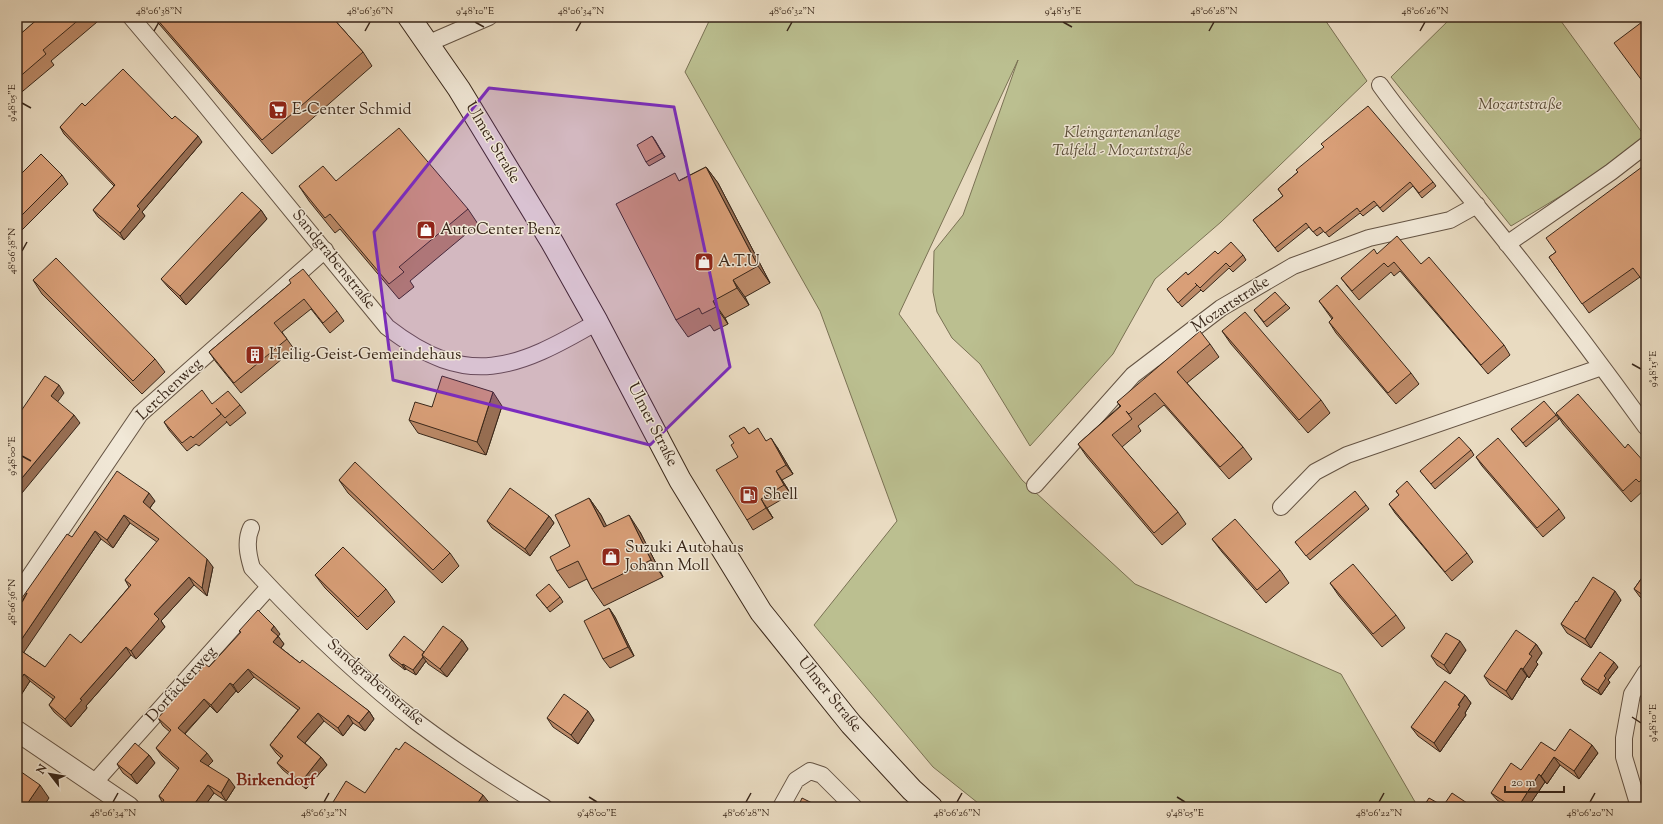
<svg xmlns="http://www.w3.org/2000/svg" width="1663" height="824" viewBox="0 0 1663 824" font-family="'Sorts Mill Goudy',serif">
	<rect width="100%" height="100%" fill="#e9dbc1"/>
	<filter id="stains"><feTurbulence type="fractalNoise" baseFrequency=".005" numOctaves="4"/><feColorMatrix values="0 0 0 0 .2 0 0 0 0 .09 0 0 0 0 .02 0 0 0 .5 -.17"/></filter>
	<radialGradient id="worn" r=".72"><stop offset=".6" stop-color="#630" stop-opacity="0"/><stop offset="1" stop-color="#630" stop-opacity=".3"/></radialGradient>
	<!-- green -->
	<path fill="#bbbf90" stroke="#7a7254" d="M711,17H1323L1367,81L1221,222L1155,279L1113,354L1030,446L980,364L952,338L937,312L933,292L934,251L963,215L1018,60L899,314L1022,480L1135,584L1341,674L1418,807H983L933,767L814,625L897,521L820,311L685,72Z
		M1452,17H1558L1646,138L1604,170L1511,226L1391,77Z"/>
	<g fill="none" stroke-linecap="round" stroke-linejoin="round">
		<defs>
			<path id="minor" d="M131,17L192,89L387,327C468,390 516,369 597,322
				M429,43L489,17
				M1380,85C1410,127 1444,166 1477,206C1536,278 1592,352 1646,427
				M1507,244L1611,172L1646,145
				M1035,485L1133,375L1221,308L1293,266L1369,238L1450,220L1477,205
				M1281,507L1315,472L1347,455L1602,367
				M251,528C245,541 248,555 252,568C303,623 358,677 418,723C458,753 501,781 544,807
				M17,595L140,414L325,250
				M94,783L269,587
				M781,807L796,780L810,771L822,775L854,807
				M1639,807L1624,757V738L1632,694L1646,672"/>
			<path id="tertiary" d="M17,731L129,807"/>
			<path id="secondary" d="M409,17L459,89L552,242L597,322L680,480L761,612L851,724L912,790L931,807"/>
		</defs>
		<!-- minor casing -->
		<use href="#minor" stroke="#645343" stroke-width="18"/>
		<!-- tertiary casing -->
		<use href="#tertiary" stroke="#645343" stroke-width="22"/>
		<!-- secondary casing -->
		<use href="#secondary" stroke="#382619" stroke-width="24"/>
		<!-- minor -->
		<use href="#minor" stroke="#f1e8d7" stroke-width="16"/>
		<!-- tertiary -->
		<use href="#tertiary" stroke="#f1e8d7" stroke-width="20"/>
		<!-- secondary -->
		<use href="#secondary" stroke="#f1e8d7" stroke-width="22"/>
	</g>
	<!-- wall -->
	<path fill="#bb8967" stroke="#382619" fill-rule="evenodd" d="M40,17H93L97,22L51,61L54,65L17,96V37Z
		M153,17H332L363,52L372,66L272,154Z
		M85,106L172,119L202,142L142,212L145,216L124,240L98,217L93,210L114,186L64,134L60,127Z
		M652,136L665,157L649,166L646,162Z
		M1646,164V286L1640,277L1589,313L1549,257L1556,252Z
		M706,167L718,183L770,283L745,297L749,305L725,318L728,324L714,331L710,325L688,337L676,320L680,180Z
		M1298,172L1433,182L1436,186L1422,198L1413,186L1383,212L1377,205L1363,216L1360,213L1329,237L1324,231L1317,236L1309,227L1278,252L1253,220L1283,196L1278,189Z
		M62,175L68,184L17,235V178Z
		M336,181L468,209L478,224L410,281L414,287L399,299L340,229L335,233L309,201L299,186Z
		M261,210L267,219L186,305L168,287L161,279Z
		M1218,254L1243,255L1246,260L1233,272L1229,268L1203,292L1200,289L1201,290L1182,307L1167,289Z
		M1377,254L1421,264L1504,345L1510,355L1488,374L1400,271L1394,276L1391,272L1359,300L1348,287L1341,278Z
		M33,280L155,359L165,372L142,394L42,294Z
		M291,283L337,311L344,321L330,333L311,309L282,332L294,349L241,393L216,362L209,352Z
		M1319,301L1411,373L1419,384L1396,404L1336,333L1329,322L1332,319Z
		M1286,304L1290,308L1267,327L1254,310Z
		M1222,331L1321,400L1330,413L1308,433L1231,344Z
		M1210,344L1219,357L1187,383L1243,447L1252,459L1229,479L1164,405L1138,426L1141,431L1122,447L1178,512L1186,524L1162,545L1087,457L1078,444L1120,406L1117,402Z
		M212,404L240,405L246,413L230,426L226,421L227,422L199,446L196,444L187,451L169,430L164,422Z
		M502,406L486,455L418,433L409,420L432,407Z
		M1556,413L1625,448L1646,464V493L1644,490L1631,502L1563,424Z
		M1556,415L1559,419L1526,447L1511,429Z
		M744,427L749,434L766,441L777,447L793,474L782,480L791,494L767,508L773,518L753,530L747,520L738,457L734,443Z
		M1471,450L1474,455L1435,489L1420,471Z
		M1476,457L1559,509L1565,518L1543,537L1482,466Z
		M339,480L450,553L459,566L442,583L348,493Z
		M1396,491L1467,553L1473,562L1452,581L1395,513L1389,504L1399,495Z
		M589,498L601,515L606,526L640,532L663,577L604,606L592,589L587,579L569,588L557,571L570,546Z
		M155,501L150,508L213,567L207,596L194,585L161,621L165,627L136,659L131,655L86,706L87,708L71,727L54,712L49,705L53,699L30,681L21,695L17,693V605L72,537ZM130,523L157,542L125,580L129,587L81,643L45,667L23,652L101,539L113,548Z
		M1366,505L1369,509L1310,560L1295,542Z
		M549,516L554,523L530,556L492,528L487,521Z
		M1212,539L1280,570L1289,583L1266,603L1222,552Z
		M1646,572V602L1640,597L1634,589Z
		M315,575L386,589L395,602L367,630L325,588Z
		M1330,583L1396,615L1405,628L1382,647L1339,596Z
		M536,595L560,597L563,602L550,612Z
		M1621,600L1591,648L1567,633L1561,624L1577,602Z
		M609,608L615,617L634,656L610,668L603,659Z
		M239,631L280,634L278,636L284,644L281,648L300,663L369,711L374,719L365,731L353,723L343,736L324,721L305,743L321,757L327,765L306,789L283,770L277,763L281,758L276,753L270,745L298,710L254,677L238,693L236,691L217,713L210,706L185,734L213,761L208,766L235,787L226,801L214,793L204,807H159L162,802L159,796L178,770L162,756L156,748L170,732L163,726L158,718L209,667L241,633Z
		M462,640L468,649L447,677L428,664L426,661L416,675L406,669L405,670L392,660L389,655L424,652Z
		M1536,644L1542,653L1536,662L1538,664L1529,678L1527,676L1512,700L1490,685L1484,676Z
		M1466,650L1450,674L1437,665L1431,656Z
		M1618,667L1608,680L1610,682L1601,695L1584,684L1581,679Z
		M1465,695L1471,703L1465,713L1466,715L1440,752L1418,736L1411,727Z
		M547,718L594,720L578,744L553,727Z
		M1555,751L1598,753L1579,779L1560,765L1547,784L1545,782L1528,807H1507L1497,800L1491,793L1521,770Z
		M149,755L155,763L137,784L123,773L117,764Z"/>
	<!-- shaded-wall -->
	<path fill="#986f54" stroke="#382619" d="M198,136L202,142L142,212L145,216L124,240L120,233L137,206Z
		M652,136L655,140L665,157L662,153Z
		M706,167L718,183L770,283L758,266Z
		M261,210L267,219L186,305L180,296Z
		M733,280L745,297L749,305L737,288Z
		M713,301L725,318L728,324L716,307Z
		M59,385L64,393L56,404L51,396Z
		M493,392L502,406L486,455L477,442Z
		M74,415L80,423L17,499V484Z
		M771,438L777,447L793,474L786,465Z
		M776,471L782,480L791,494L784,485Z
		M149,493L155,501L148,510L143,502Z
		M589,498L601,515L616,544L604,527Z
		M761,499L767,508L773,518L766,508Z
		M124,515L130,523L113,548L107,540Z
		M629,515L640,532L663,577L651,560Z
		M549,516L554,523L530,556L525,549Z
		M95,531L101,539L22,655L17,648V646Z
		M207,559L213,567L207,596L202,588Z
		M189,577L194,585L161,621L165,627L136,659L131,651L154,614Z
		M1615,591L1621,600L1591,648L1585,639Z
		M609,608L615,617L634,656L628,647Z
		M274,626L280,634L277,638L271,630Z
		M278,636L284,644L279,650L273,642Z
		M462,640L468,649L447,677L440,669Z
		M1460,641L1466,650L1450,674L1444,665Z
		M1536,644L1542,653L1536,662L1538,664L1529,678L1523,669L1529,654Z
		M126,647L131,655L86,706L87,708L71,727L65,719L80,699Z
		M423,657L426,661L416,675L413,670Z
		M1614,662L1618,667L1608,680L1610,682L1601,695L1598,690L1604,676Z
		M403,664L406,669L405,670L402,665Z
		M1521,668L1527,676L1512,700L1506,691Z
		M248,669L254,677L238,693L233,685Z
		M24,674L30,681L21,695L17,690V684Z
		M230,683L236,691L217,713L211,705Z
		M1465,695L1471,703L1465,713L1466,715L1440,752L1434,743Z
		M204,699L210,706L183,735L178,728Z
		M369,711L374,719L365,731L359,723Z
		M588,711L594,720L578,744L571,735Z
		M318,713L324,721L303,745L297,737Z
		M348,715L353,723L343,736L338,728Z
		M1592,745L1598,753L1579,779L1574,771Z
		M207,753L213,761L205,769L200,761Z
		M149,755L155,763L137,784L131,775Z
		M321,757L327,765L306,789L301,782Z
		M1554,757L1560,765L1547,784L1541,776Z
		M1539,774L1545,782L1528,807H1518Z
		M229,779L235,787L226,801L221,793Z
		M40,785L49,798L43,807H25Z
		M208,785L214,793L204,807H192Z
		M483,795L491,805L489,807H475Z"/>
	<!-- building -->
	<path fill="#d99f78" stroke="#382619" d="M40,17H82L43,50L46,54L17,79V37Z
		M155,17H332L363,52L262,140Z
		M1646,19V86L1614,43Z
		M123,69L172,119L175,116L198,136L137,206L140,209L120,233L93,210L115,185L60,127L82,103L85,106Z
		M1368,106L1433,182L1419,193L1410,182L1380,208L1374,201L1360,212L1357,208L1325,233L1320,227L1313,232L1306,223L1275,248L1253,220L1283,196L1278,189L1298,172L1296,170L1324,147L1321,144Z
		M399,128L468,209L399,267L404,272L389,284L330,214L325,218L299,186L323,166L336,181Z
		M652,136L662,153L646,162L637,145Z
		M41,154L62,175L17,220V178Z
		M1646,164V285L1633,268L1582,304L1549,257L1556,252L1546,238Z
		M706,167L758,266L733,280L737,288L713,301L716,307L702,314L699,308L676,320L616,204L675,173L679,181Z
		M242,192L261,210L180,296L161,279Z
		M1397,236L1421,264L1429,257L1504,345L1481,365L1394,262L1388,267L1384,263L1352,291L1341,278L1374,249L1377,254Z
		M1231,242L1243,255L1230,267L1226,263L1200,288L1195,283L1197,285L1178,303L1167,289L1186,272L1188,275L1215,251L1218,254Z
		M56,258L155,359L133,381L33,280Z
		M303,269L337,311L323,323L304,299L274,323L287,339L234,383L209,352L291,283L289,280Z
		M1337,285L1411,373L1388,393L1329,322L1333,318L1319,301Z
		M1275,292L1286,304L1264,322L1254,310Z
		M1245,312L1321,400L1299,420L1222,331Z
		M1200,331L1210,344L1177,372L1243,447L1220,467L1155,393L1129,414L1126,411L1132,419L1112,435L1178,512L1154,533L1078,444L1121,406L1117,402Z
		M45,376L59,385L51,396L74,415L17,484V408L21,411Z
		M442,376L493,392L477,442L409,420L415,402L432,407Z
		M202,390L212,404L228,391L240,405L225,418L216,408L221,414L193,438L191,436L182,443L164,422Z
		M1578,394L1625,448L1628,444L1646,464V476L1639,482L1636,479L1623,491L1556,413Z
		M1544,401L1556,415L1523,443L1511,429Z
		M744,427L749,434L758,428L766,441L771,438L786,465L776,471L784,485L761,499L766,508L747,520L716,470L738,457L731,445L734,443L729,436Z
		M1459,437L1471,450L1431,484L1420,471Z
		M1498,438L1559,509L1537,528L1476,457Z
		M355,462L450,553L433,570L339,480Z
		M117,471L149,493L143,502L207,559L202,588L189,577L154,614L159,619L131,651L126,647L80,699L82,700L65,719L49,705L55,697L24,674L17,684V648L45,667L70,634L81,643L131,585L125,580L159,539L124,515L107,540L95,531L17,646V605L67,534L72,537Z
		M1407,481L1467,553L1445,572L1389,504L1399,495L1396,491Z
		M510,488L549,516L525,549L487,521Z
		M1355,491L1366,505L1306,556L1295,542Z
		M589,498L604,527L629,515L651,560L592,589L578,561L557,571L550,557L570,546L555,515Z
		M1235,519L1280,570L1257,590L1212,539Z
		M343,547L386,589L358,617L315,575Z
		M1353,564L1396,615L1373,634L1330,583Z
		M1646,572V597L1634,589Z
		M1593,577L1615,591L1585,639L1561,624L1576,601L1577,602Z
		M549,584L560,597L547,608L536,595Z
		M609,608L628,647L603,659L584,621Z
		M258,610L274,626L271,630L278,636L273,642L300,663L302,660L369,711L359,723L348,715L338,728L318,713L297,737L321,757L301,782L277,763L283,756L270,745L300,708L248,669L233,685L230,683L211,705L204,699L178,728L207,753L200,761L229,779L221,793L208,785L192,807H159L164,800L159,796L179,768L156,748L171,730L158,718L205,664L209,667L241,632L239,631Z
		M443,626L462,640L440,669L422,655Z
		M1516,630L1536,644L1529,654L1532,656L1523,669L1521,668L1506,691L1484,676Z
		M1446,633L1460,641L1444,665L1431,656Z
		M404,636L424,652L422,655L423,657L413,670L403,664L402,665L389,655Z
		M1600,652L1614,662L1604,676L1606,678L1598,690L1581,679Z
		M1445,681L1465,695L1458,705L1460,706L1434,743L1411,727Z
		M564,694L588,711L571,735L547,718Z
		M1570,729L1592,745L1574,771L1554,757L1541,776L1539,774L1518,807H1513L1491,793L1511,763L1521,770L1541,742L1555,751Z
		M405,742L483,795L475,807H330L346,781L365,793L396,748L399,750Z
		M135,743L149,755L131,775L117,764Z
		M17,769L40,785L25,807H17Z
		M1452,793L1473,807H1423L1429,798L1443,806Z
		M802,798L820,807H798Z"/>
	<!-- marked area -->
	<path fill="#7b2cbf" fill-opacity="0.2" stroke="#7b2cbf" stroke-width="3" stroke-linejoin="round" d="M489,88L674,107L730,367L650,445L393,380L374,232Z"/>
	<!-- ticks -->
	<path fill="none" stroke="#382619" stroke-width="1.5" d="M475,22L484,27M1063,22L1072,27M154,31L159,22M365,31L370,22M576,31L581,22M787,31L792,22M1209,31L1214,22M1420,31L1425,22M22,103L31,108M22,251L27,242M1632,364L1641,369M22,456L31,461M22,602L27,593M1632,717L1641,723M589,797L597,802M1177,797L1185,802M113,802L118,793M324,802L329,793M746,802L751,793M957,802L962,793M1379,802L1384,793M1590,802L1595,793"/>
	<!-- icons -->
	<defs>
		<symbol id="supermarket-square" viewBox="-11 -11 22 22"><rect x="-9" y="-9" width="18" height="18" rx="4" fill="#8f2418" stroke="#f1e8d7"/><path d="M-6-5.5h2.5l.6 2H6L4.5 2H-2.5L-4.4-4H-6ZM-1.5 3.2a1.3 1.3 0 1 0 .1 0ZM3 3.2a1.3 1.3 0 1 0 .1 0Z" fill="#fff"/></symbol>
		<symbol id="shop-square" viewBox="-11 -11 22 22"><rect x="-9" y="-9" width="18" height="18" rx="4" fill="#8f2418" stroke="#f1e8d7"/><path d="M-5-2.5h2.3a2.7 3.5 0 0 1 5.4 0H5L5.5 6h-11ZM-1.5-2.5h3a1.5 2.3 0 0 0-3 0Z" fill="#fff"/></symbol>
		<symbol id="building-square" viewBox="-11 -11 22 22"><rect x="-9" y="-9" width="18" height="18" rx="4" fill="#8f2418" stroke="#f1e8d7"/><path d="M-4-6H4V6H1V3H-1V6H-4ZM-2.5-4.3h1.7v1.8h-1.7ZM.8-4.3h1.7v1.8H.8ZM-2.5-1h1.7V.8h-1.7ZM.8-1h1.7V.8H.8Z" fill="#fff"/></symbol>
		<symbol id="fuel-square" viewBox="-11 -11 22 22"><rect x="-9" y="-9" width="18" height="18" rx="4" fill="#8f2418" stroke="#f1e8d7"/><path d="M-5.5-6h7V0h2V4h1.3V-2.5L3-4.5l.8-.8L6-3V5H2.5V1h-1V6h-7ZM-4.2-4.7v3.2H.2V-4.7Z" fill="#fff"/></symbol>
	</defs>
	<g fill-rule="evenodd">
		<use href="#supermarket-square" x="267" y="99" width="22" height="22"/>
		<use href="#shop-square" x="415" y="219" width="22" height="22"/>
		<use href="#shop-square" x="693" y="251" width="22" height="22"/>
		<use href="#building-square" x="244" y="344" width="22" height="22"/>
		<use href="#fuel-square" x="738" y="484" width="22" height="22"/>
		<use href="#shop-square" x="600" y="546" width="22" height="22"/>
	</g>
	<g text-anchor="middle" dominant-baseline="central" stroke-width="3" stroke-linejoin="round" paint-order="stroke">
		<!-- park labels -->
		<g font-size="16" font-style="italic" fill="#594c37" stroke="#f1e8d7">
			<text x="1520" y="105">Mozartstraße</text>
			<text x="1122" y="133">Kleingartenanlage<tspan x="1122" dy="18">Talfeld - Mozartstraße</tspan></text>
		</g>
		<!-- poi labels -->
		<g font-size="16" fill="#382619" stroke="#f1e8d7" text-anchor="start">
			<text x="292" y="110">E-Center Schmid</text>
			<text x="440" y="230">AutoCenter Benz</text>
			<text x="718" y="262">A.T.U</text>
			<text x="269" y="355">Heilig-Geist-Gemeindehaus</text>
			<text x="763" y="495">Shell</text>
			<text x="625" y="548">Suzuki Autohaus<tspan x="625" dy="18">Johann Moll</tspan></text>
		</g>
		<!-- street labels -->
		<g font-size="16" fill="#382619" stroke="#f1e8d7">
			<text transform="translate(492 143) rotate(59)">Ulmer Straße</text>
			<text transform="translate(333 260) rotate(51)">Sandgrabenstraße</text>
			<text transform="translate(1231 305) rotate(-33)">Mozartstraße</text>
			<text transform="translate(170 390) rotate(-43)">Lerchenweg</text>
			<text transform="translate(652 425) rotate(63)">Ulmer Straße</text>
			<text transform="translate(375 683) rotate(41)">Sandgrabenstraße</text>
			<text transform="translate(182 685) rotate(-48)">Dorfäckerweg</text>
			<text transform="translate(829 695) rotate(51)">Ulmer Straße</text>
		</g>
		<!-- neighbourhood labels -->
		<g font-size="17" font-weight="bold" fill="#7a1f14" stroke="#f1e8d7">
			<text x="276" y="781">Birkendorf</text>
		</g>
	</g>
	<!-- margin -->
	<rect width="1663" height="824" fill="none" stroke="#e9dbc1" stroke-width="44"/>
	<!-- north arrow -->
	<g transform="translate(50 774) rotate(301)" stroke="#f1e8d7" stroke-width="3" paint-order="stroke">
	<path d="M0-3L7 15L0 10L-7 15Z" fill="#382619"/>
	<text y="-6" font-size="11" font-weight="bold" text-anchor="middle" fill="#382619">N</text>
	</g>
	<!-- scale -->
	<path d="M1505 786v6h59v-6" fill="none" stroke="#382619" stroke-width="2"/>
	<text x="1511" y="786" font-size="12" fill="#382619" stroke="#f1e8d7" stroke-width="3" paint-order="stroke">20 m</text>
	<rect x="22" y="22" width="1619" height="780" fill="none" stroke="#382619" stroke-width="1.5"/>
	<g font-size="10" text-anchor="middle" fill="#382619">
		<text x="159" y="14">48°06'38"N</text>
		<text x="370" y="14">48°06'36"N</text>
		<text x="475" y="14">9°48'10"E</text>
		<text x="581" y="14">48°06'34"N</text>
		<text x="792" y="14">48°06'32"N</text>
		<text x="1063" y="14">9°48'15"E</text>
		<text x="1214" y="14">48°06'28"N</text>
		<text x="1425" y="14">48°06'26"N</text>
		<text transform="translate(11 103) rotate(-90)" y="4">9°48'05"E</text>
		<text transform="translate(11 251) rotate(-90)" y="4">48°06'38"N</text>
		<text transform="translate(1652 369) rotate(-90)" y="4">9°48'15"E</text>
		<text transform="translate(11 456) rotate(-90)" y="4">9°48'00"E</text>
		<text transform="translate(11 602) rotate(-90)" y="4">48°06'36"N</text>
		<text transform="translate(1652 723) rotate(-90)" y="4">9°48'10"E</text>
		<text x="113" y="816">48°06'34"N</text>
		<text x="324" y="816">48°06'32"N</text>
		<text x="597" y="816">9°48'00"E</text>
		<text x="746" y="816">48°06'28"N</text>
		<text x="957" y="816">48°06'26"N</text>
		<text x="1185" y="816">9°48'05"E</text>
		<text x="1379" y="816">48°06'22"N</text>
		<text x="1590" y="816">48°06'20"N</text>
	</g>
	<rect width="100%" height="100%" filter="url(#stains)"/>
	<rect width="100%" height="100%" fill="url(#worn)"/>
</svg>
